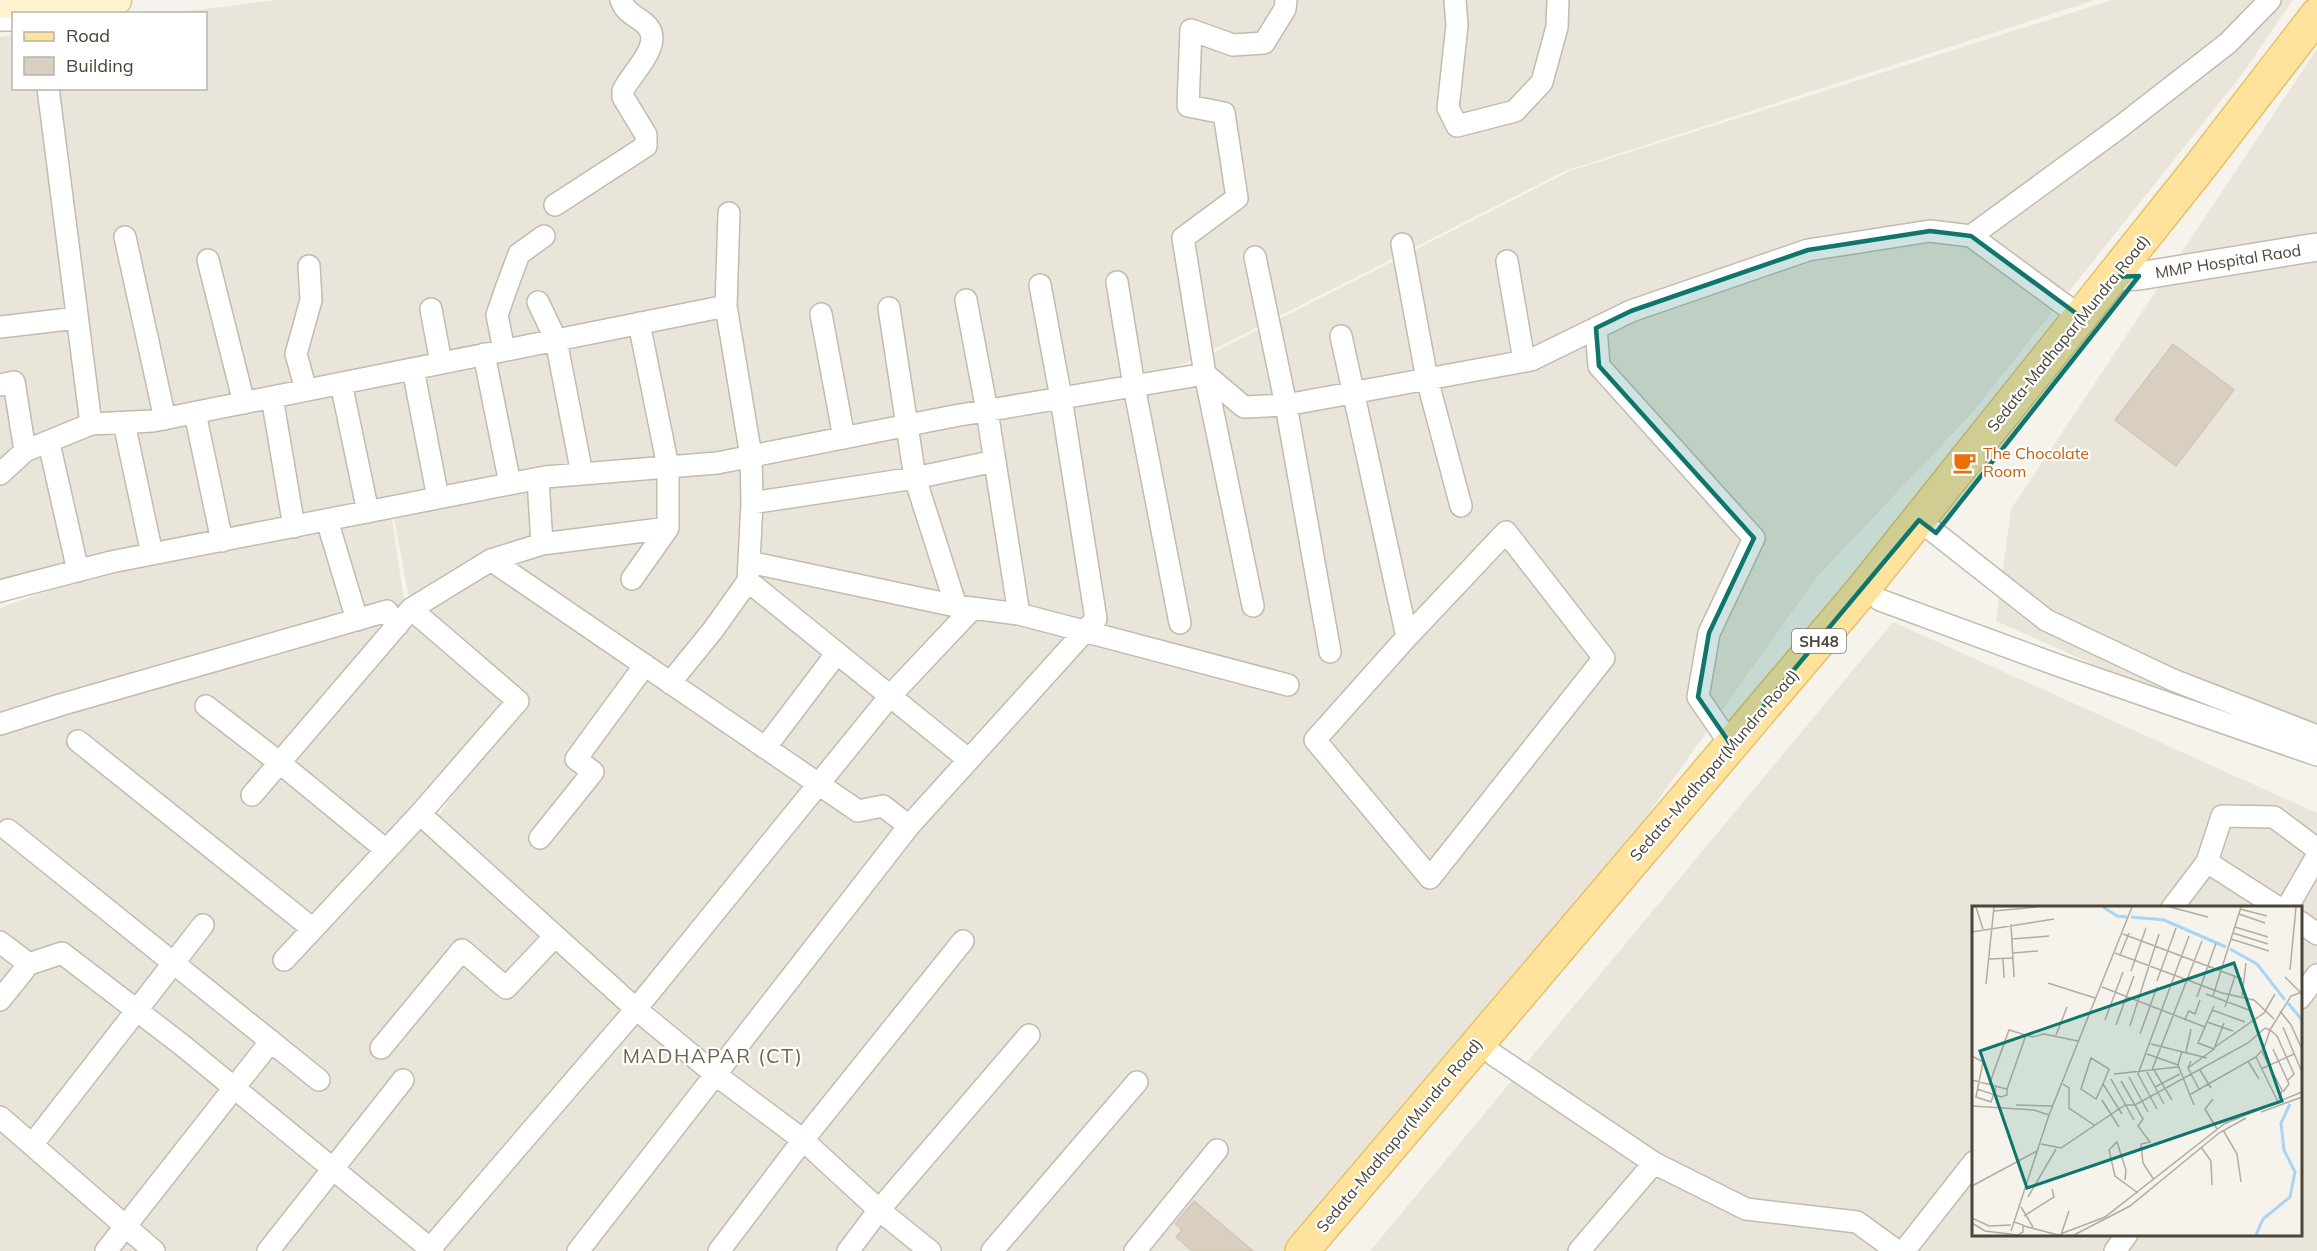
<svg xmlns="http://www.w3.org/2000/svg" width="2317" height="1251" viewBox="0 0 2317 1251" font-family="Mulish,sans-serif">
	<rect width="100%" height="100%" fill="#f6f3ec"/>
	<!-- residential -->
	<path fill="#eae5da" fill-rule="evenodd" d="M276,0H2095L1565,171L1187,363L985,420L554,475L118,562L0,604V37L13,35L14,88H206V14L175,13Z
		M2112,0H2293L2240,77L1972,413L1817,577L1510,1008L1293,1251H941L435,821L519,697L411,609L393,512L554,479L722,465L984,422L1191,364L1570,171Z
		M2317,49V764L1996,621L2011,509Z
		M391,512L406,615L508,697L429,821L935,1251H0V608L119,565Z
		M1893,622L2317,813V1251H1370ZM1974,908H2300V1234H1974Z"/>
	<!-- building -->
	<path fill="#d8cfc1" stroke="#d3c7b4" stroke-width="1.5" d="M2173,344L2234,390L2176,466L2115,420Z
		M1194,1201L1253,1251H1192L1176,1237L1182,1230L1175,1224Z"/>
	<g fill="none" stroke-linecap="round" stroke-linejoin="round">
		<defs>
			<path id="minor" d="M1455,0L1457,25L1448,108L1457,126L1515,111L1542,82L1557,27L1558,0
				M0,20H14
				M48,88L91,424
				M555,205L646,146V135L623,97V91C630,73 669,42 643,22C634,15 625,12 621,0
				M1971,236L2120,127L2228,43L2270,0
				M125,237L165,419
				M1402,244L1427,379L1461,506
				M1255,257L1286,405L1330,652
				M208,260L244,403
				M1507,261L1524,361
				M1117,282L1134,386L1180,623
				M966,300L987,411L1019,614
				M538,302L556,340L582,474
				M889,308L915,478L956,606
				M431,309L441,363
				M821,314L844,438
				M0,327L77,318
				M1596,328L1599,366L1754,538L1709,633L1698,697L1731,745
				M1341,336L1407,637L1315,740L1430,878L1604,658L1506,532L1407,637
				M504,350L497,315L506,289L519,254L544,236
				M484,354L510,484
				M413,369L438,498
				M341,383L368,512
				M0,385L14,382L25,451
				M306,390L296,354L311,300L309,266
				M272,397L294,527
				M195,413L222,541
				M124,423L152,554
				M49,443L78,571
				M0,474L25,451L91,424L153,421L726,306
				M538,479L542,544
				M752,503L915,478L995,461
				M327,520L357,620
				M1919,520L2046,620L2173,680L2317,736
				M491,560L858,811L883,806L909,826
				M749,562L956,606L1019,614L1288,685
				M632,579L668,528V467L639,323
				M748,581L969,760
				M0,591L111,562L545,477L717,463L954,416L1205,374L1244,407L1286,405L1531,360L1631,311L1808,250L1930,231L1971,236L2081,317
				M1880,600L2060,666L2317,755
				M1253,606L1205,374L1183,238L1237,198L1224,113L1188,106L1191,30L1233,45L1264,43L1285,9L1286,0
				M670,683L713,630L748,581L752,503L751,456L726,306L729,213
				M206,706L280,763L386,850
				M0,724L60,705L387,611L397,626
				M78,741L313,929
				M765,748L837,653
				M252,795L411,609L491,560L542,544L668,528
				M420,814L636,1009L716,1075L803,1140L879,1210L930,1251
				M8,830L319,1080
				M540,838L593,772L576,759L645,665
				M2172,908L2207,862
				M2279,908L2207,862L2222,816L2274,817L2317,849
				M2287,908L2317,856
				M2300,922L2317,934
				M0,942L29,964L62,953L182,1045L433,1251
				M284,960L420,814L518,701L411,609
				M2300,998L2317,975
				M0,1000L29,964
				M381,1048L462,950L506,988L555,936
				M1494,1055L1654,1163L1746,1209L1857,1222L1897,1251
				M0,1117L154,1251
				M32,1145L203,925
				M106,1251L271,1041
				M268,1251L403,1080
				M428,1251L636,1009L890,696L972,609
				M578,1251L909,826L1096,619L1061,398L1040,285
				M719,1251L803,1140L963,941
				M848,1251L879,1210L1029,1035
				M992,1251L1137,1082
				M1135,1251L1217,1150
				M1579,1251L1654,1163
				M1904,1251L1974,1162
				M2115,1251L2127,1234"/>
			<path id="tertiary" d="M2113,277L2139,276L2317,247"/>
			<path id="secondary" d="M0,3L116,0"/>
			<path id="primary" d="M1302,1251L1859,594L2199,168L2317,15"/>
		</defs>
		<!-- minor casing -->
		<use href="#minor" stroke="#c2bbae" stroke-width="24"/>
		<!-- tertiary casing -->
		<use href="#tertiary" stroke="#c2bbae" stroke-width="30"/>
		<!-- secondary casing -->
		<use href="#secondary" stroke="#d6c79b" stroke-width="33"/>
		<!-- primary casing -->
		<use href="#primary" stroke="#e6c16a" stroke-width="36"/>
		<!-- minor -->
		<use href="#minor" stroke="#fff" stroke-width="21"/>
		<!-- tertiary -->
		<use href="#tertiary" stroke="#fff" stroke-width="27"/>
		<!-- secondary -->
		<use href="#secondary" stroke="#fff3cd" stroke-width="30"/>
		<!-- primary -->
		<use href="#primary" stroke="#ffe39c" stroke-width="33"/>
	</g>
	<!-- marked area -->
	<path fill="#0f766e" fill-opacity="0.2" stroke="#0f766e" stroke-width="4.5" stroke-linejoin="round" d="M1930,231L1971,236L2081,317L2113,277L2139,276L1936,533L1919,520L1731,745L1698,697L1709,633L1754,538L1599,366L1596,328L1631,311L1808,250Z"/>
	<!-- icons -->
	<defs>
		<symbol id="cafe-bare" viewBox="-9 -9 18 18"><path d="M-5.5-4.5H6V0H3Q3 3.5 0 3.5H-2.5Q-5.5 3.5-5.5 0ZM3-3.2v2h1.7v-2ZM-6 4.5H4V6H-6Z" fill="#e8710a" stroke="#fff" stroke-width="2.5" paint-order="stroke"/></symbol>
	</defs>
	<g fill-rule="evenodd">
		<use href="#cafe-bare" x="1948" y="446" width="33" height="33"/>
	</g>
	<g text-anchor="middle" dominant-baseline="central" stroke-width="4.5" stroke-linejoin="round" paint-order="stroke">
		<!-- shield labels -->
		<rect fill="#fff" stroke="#817c74" stroke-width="1.5" x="1792" y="629" width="54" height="24" rx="4.5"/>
		<g font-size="15" font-weight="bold" fill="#4b4439">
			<text x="1819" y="641">SH48</text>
		</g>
		<!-- street labels -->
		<g font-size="16" fill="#4b4439" stroke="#fff">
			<text transform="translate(2228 261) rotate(-9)">MMP Hospital Raod</text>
			<text transform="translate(2068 333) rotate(-51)">Sedata-Madhapar(Mundra Road)</text>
			<text transform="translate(1714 765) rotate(-49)">Sedata-Madhapar(Mundra Road)</text>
			<text transform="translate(1399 1135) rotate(-50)">Sedata-Madhapar(Mundra Road)</text>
		</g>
		<!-- food labels -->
		<g font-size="16" fill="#c56008" stroke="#fff" text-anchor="start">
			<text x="1983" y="453">The Chocolate<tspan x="1983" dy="18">Room</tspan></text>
		</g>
		<!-- quarter labels -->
		<g font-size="20" letter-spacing="1.5" fill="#6e6250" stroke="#fff">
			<text x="713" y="1055">MADHAPAR (CT)</text>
		</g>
	</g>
	<!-- overview -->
	<g transform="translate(1972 906)">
		<rect width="330" height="330" fill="#f6f3ec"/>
		<path fill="none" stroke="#a9d4f2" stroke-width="3" d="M131,1L145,10L155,11M159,11L192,14L254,41M258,43L285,58L313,94M316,97L330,114M284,329L291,313L318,291L323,266L312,244L309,217L318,198"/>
		<path fill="none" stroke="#b2ada4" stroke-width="1.5" d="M4,1L11,23M198,1L236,11M268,3L295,10M22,5L65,1M267,8L293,17M39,18L42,71M263,21L296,31M0,26L82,13M261,27L296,38M151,28L270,73M40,33L77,30M259,33L297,45M41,47L66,45M143,47L250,87L282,94L302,113M148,49L157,27M31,52L32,72M17,53L41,52M318,64L324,1M159,65L174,22M313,71L328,86M185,75L204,22M76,77L123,92M14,78L22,1M130,81L233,121M234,88L277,104M241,90L269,1M270,90L274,57M225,91L244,37M253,101L263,70M240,104L273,116M308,105L319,119L330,143M213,113L217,105L223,108L228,94M133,114L151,66M235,116L261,125M144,119L162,70M158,120L187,28M311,121L329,164M168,128L185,81M84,129L95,101M179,138L235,152M243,141L292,107L303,88M242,143L226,137L242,100M301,143L317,178L311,186M210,145L206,159L222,199M214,146L219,123M290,146L310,184L307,193M175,148L206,159M0,150L11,156L4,191L19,196L24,181M284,151L306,196M219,155L216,162L227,183M276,155L287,173M216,162L242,143L252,117M289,163L322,148M180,164L230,35M182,164L200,194M228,164L239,182M175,166L192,198M142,168L206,161M157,171L176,206M139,173L162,214M0,174L35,183V189L29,191L5,183M149,175L171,213L166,220L178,236L169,238L171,257L182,274M91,178L97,182V202L122,219M131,178L124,193L109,183L119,152L137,163L131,178L150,208M17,179L37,124L60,131L72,128L106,135M183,181L208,168M35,183L54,129M219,188L284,151L292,142L298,124L305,130L322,168L315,175M241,193L233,203L245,223M130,194L147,221M44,199L81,200M0,200L62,204L77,209M185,203L166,168L217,30M289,206L330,191M251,224L265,248L269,276M69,238L89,242L153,199H163L276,137L293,122L298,124L319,90L330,86M229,241L239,255L240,279M153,274L154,264L145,236L137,244L143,270L166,287M0,280L65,245M56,291L84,243M49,301L61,321M52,310L82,291L80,283M0,312L17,320L39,319M42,316L77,209L160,1M0,317L13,325L46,329L51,326V319L42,316L39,325M52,320L86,329L133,311L252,218L330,186M89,329L97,305M102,329L158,300L247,227L274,212"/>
		<path fill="#0f766e" fill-opacity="0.15" stroke="#0f766e" stroke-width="3" d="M262,57L310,195L55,282L8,145Z"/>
		<rect width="330" height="330" fill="none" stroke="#4b4439" stroke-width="3"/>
	</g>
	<!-- legend -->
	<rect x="12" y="12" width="195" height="78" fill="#ffffff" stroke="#b7b4b0" stroke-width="1.5"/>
	<rect x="24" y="32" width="30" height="9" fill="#ffe39c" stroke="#b7b4b0" stroke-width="1.5"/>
	<text x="66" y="42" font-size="18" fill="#4b4439">Road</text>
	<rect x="24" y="57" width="30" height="18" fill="#d8cfc1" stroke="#b7b4b0" stroke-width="1.5"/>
	<text x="66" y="72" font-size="18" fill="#4b4439">Building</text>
</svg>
